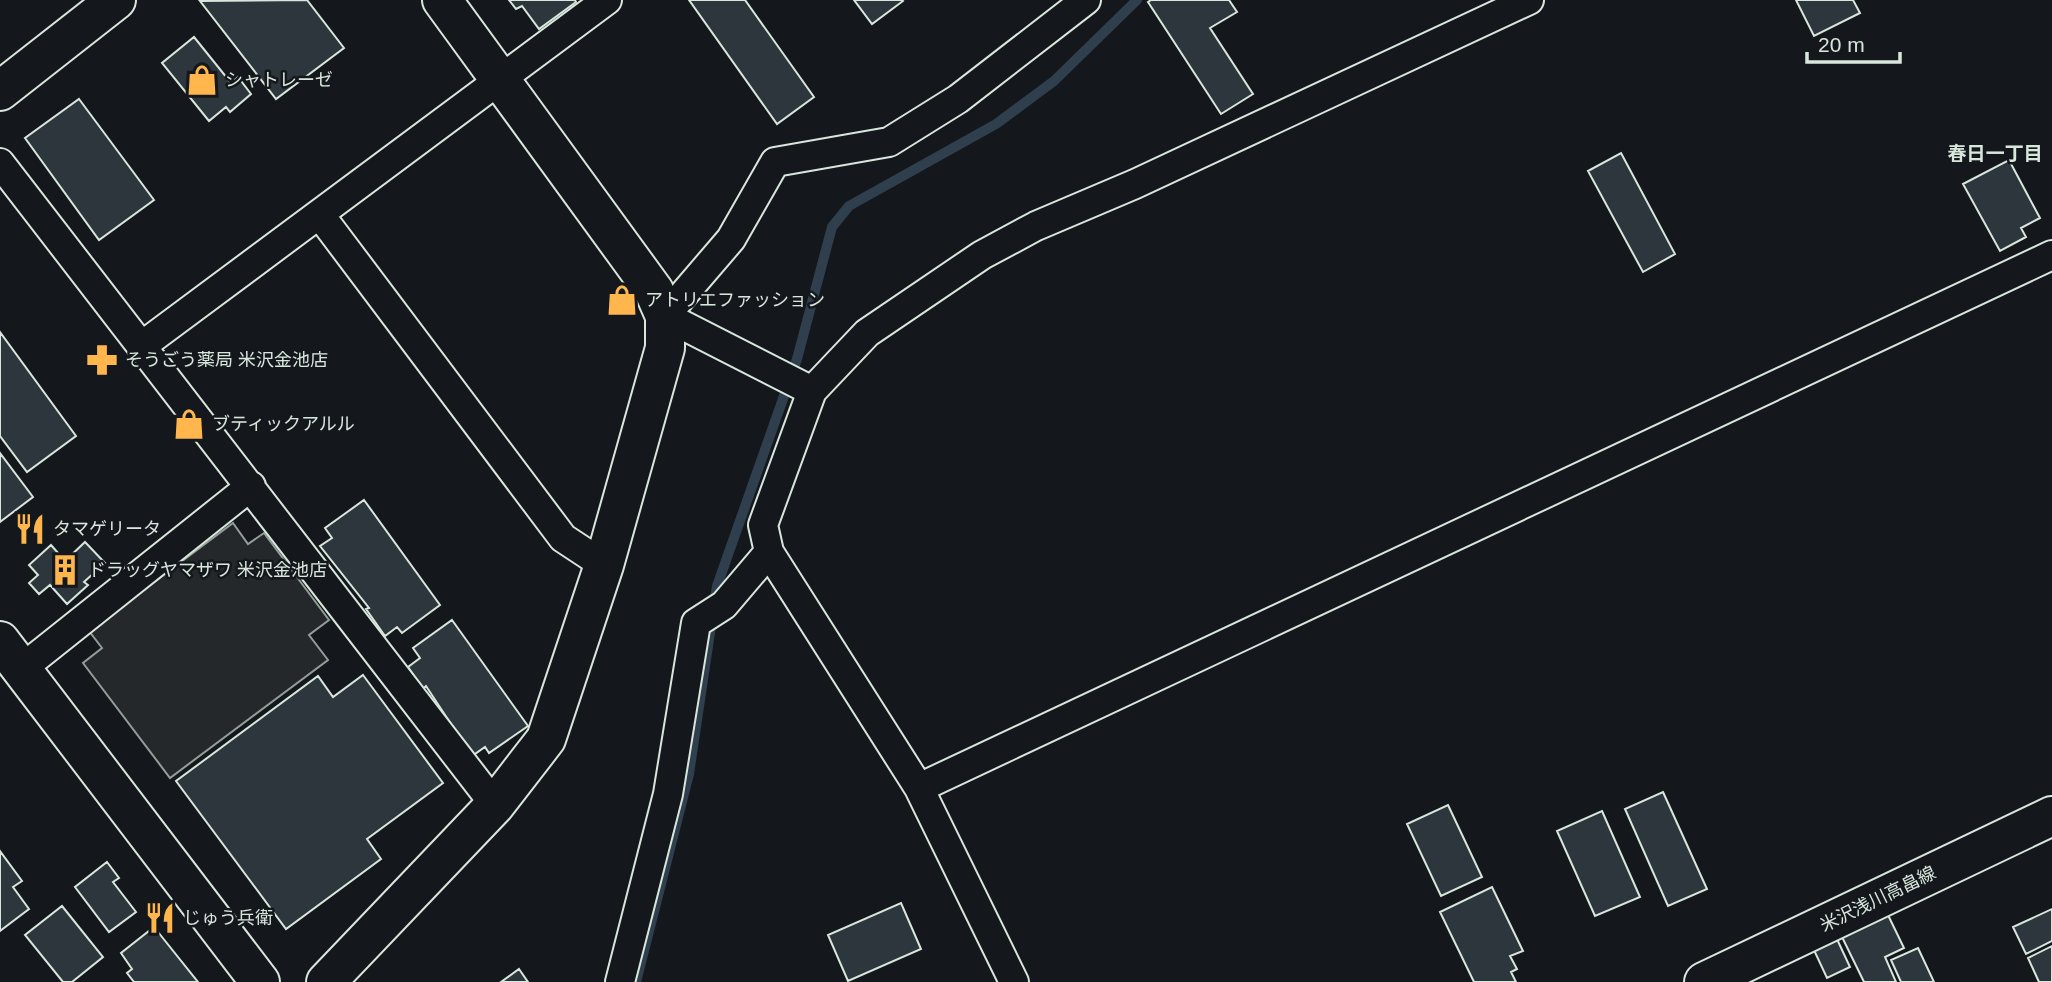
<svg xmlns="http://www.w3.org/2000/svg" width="2052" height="982" viewBox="0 0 2052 982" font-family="Helvetica,'Noto Sans JP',sans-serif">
	<rect width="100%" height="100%" fill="#14181c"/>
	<!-- parking -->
	<path fill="#24282b" stroke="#939e99" stroke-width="2" d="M233,523L248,544L264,533L329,620L309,635L328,660L170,778L83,663L102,648L89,631Z"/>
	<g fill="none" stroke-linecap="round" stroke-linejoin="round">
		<!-- stream -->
		<path stroke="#2f3f4d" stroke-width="10" d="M714,604L717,586L797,359L832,227L849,206L996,124L1054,81L1137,0
			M636,982L689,774L712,619"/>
	</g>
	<!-- building -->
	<path fill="#2c363c" stroke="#d8e6dc" stroke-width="2" d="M307,0L344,48L276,99L200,1Z
		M509,0H575L576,2L539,29L522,6L516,9Z
		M689,0H745L814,97L777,124Z
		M854,0H902L903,1L872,24Z
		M1151,0H1229L1237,12L1210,28L1253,94L1221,114L1148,2Z
		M1796,0H1853L1860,13L1814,36Z
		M194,37L231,83L238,77L251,94L230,112L226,107L209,121L162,63Z
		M79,99L154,200L99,240L25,138Z
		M1621,153L1675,254L1643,272L1588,171Z
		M2009,160L2040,218L2021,228L2026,237L2000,251L1963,184Z
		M0,332L76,436L27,472L0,436Z
		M0,453L33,497L0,522Z
		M364,500L440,605L402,633L397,627L385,636L366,609L369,608L320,546L332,538L325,528Z
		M85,542L105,563L84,582L88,585L67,604L50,585L39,594L29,583L38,575L29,565L51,545L65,561Z
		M452,620L528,726L489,753L485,747L472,756L426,686L423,689L408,667L420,658L413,648Z
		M363,675L443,783L367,839L381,859L286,929L176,781L318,676L333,697Z
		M1663,792L1707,889L1668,906L1625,809Z
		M1448,805L1482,877L1441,896L1407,824Z
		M1602,811L1640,897L1595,916L1557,831Z
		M0,851L22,881L13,887L29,909L0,931Z
		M107,862L119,878L113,882L136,912L109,932L75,887Z
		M1492,887L1523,951L1510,956L1517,969L1511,972L1516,982H1474L1440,912Z
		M901,903L921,949L848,981L828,935Z
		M62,906L103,957L72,982H63L25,935Z
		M2052,909V941L2026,954L2013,927Z
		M1888,915L1904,948L1885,957L1896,982H1864L1842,937Z
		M154,927L198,982H134L127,973L132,969L121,953Z
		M1836,937L1850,967L1827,978L1813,948Z
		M2052,946V982H2039L2028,958Z
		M1918,948L1934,982H1901L1891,960Z
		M519,969L528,982H501Z"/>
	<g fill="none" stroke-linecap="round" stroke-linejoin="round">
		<defs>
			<path id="street" d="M0,163L495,805
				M320,215L563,538L604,565
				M143,345L607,0
				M812,391L665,316L731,239L775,162L889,142L958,99L1086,0
				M20,670L251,486
				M919,788L2052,255
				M620,982L668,794L696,623L724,605L769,552
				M1014,982L919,788L769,552L763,525L812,391L867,333L982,255L1036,226L1135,184L1529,0"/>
			<path id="secondary" d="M0,91L116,0
				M0,641L260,982
				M326,982L495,805L546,739L604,565L665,348V316L654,291L442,0
				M1704,982L2052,816"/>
		</defs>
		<!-- street casing -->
		<use href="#street" stroke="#d8e6dc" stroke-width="32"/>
		<!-- secondary casing -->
		<use href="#secondary" stroke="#d8e6dc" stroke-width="42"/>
		<!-- street -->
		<use href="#street" stroke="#14181c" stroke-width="28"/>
		<!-- secondary -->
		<use href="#secondary" stroke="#14181c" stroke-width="38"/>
	</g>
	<!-- icons -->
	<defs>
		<symbol id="shop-bare" viewBox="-9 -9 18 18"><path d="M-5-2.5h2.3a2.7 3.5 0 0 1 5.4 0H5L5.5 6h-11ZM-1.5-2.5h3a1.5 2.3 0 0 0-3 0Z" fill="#ffb74d" stroke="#14181c" stroke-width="2.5" paint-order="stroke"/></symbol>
		<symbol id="pharmacy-bare" viewBox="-9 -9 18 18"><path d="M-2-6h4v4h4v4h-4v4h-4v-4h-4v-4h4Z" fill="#ffb74d" stroke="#14181c" stroke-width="2.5" paint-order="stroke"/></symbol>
		<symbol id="restaurant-bare" viewBox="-9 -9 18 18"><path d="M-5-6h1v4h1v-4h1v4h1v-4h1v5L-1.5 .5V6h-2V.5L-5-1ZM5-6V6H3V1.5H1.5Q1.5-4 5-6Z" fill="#ffb74d" stroke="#14181c" stroke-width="2.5" paint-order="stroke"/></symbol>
		<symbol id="building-bare" viewBox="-9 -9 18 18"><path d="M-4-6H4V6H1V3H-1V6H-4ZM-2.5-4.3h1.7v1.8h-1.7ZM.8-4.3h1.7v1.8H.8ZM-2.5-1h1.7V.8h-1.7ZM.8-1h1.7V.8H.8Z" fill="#ffb74d" stroke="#14181c" stroke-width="2.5" paint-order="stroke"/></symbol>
	</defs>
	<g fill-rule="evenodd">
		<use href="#shop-bare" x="180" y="58" width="44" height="44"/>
		<use href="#shop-bare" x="600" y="278" width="44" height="44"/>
		<use href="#pharmacy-bare" x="80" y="338" width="44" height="44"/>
		<use href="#shop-bare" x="167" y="402" width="44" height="44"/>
		<use href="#restaurant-bare" x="8" y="507" width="44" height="44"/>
		<use href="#building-bare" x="43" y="548" width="44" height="44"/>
		<use href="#restaurant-bare" x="138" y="896" width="44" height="44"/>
	</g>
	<g text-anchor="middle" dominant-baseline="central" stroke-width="5" stroke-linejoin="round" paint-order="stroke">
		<!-- poi labels -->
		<g font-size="18" fill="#d8e6dc" stroke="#14181c" text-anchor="start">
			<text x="225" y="80">シャトレーゼ</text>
			<text x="645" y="300">アトリエファッション</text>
			<text x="125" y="360">そうごう薬局 米沢金池店</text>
			<text x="212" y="424">ブティックアルル</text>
			<text x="53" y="529">タマゲリータ</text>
			<text x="88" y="570">ドラッグヤマザワ 米沢金池店</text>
			<text x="183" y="918">じゅう兵衛</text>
		</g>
		<!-- street labels -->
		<g font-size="18" fill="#d8e6dc" stroke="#14181c">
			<text transform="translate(1878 899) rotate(-26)">米沢浅川高畠線</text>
		</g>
		<!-- neighbourhood labels -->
		<g font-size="19" font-weight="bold" fill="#d8e6dc" stroke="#14181c">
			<text x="1995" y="153">春日一丁目</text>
		</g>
	</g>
	<!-- scale -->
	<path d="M1807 52v10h93v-10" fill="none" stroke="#d8e6dc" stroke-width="3.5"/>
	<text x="1818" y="52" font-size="21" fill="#d8e6dc" stroke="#14181c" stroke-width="5" paint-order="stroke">20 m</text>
</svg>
